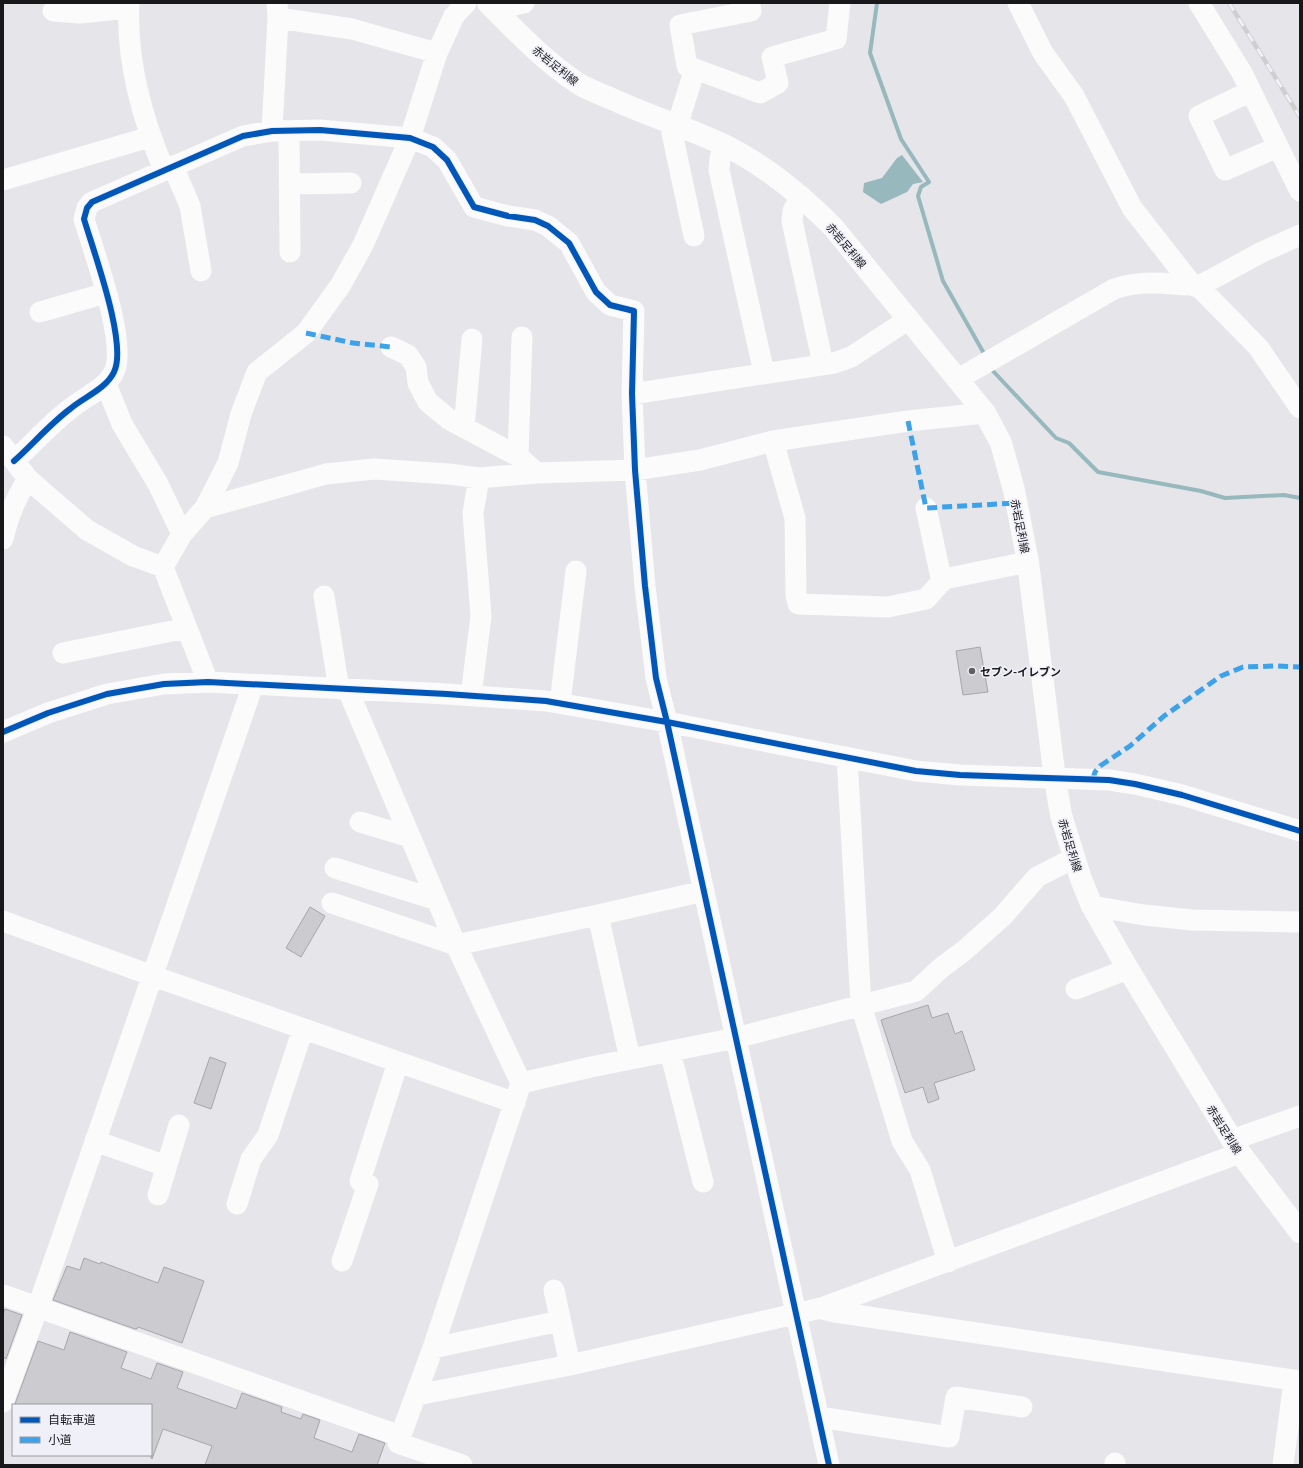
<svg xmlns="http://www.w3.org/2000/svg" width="1303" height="1468" viewBox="0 0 1303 1468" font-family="Georgia,'Noto Sans JP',serif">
	<rect width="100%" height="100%" fill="#e5e5ea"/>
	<!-- water -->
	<path fill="#97b8bd" d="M902,155L923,182L913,184L907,192L881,204L863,192L864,183L882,178L897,158Z"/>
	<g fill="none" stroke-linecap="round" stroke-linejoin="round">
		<!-- stream -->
		<path stroke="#97b8bd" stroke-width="4" d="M877,3L870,53L901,139L929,182L921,187L918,196L943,281L986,357
			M991,367L993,371L1056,438L1069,443L1098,472L1201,491L1225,498L1284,495L1300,498"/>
	</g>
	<!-- building -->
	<path fill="#cccbcf" stroke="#a7a6aa" d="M980,647L988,692L963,695L956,651Z
		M310,907L325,916L301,957L286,948Z
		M928,1005L932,1018L948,1013L955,1034L962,1031L975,1070L934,1083L939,1099L928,1103L923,1087L905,1093L881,1020Z
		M210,1057L226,1063L211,1109L194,1103Z
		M84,1258L100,1264L101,1262L158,1283L164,1267L204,1281L182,1343L138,1327L137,1329H135L53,1300L67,1266L80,1270Z
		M5,1309L22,1315L6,1359L3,1357V1315Z
		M70,1332L127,1352L121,1368L151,1379L157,1363L183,1372L177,1388L236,1409L242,1393L282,1407L281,1412L301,1419L303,1414L320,1420L314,1438L352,1452L359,1434L385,1443L377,1465H205L212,1446L163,1429L152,1459L151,1458V1405H18L15,1404L38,1341L64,1350Z"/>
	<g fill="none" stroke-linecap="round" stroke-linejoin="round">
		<!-- minor -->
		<path stroke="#fbfbfc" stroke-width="21" d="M129,3C126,60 142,118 164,170
			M277,3L278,18L352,29L437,53
			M1018,3L1043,53L1074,96L1132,208L1193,286
			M1199,3L1242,73L1300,191
			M494,9L524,3
			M53,11L80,13L129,8
			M695,69L760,93L778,83L772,57L836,39L840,3
			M1251,91L1199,116L1225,170L1278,147
			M272,131L278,18
			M289,131L290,252
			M725,146L720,158L719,170L764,373
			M173,166L190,206L201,271
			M3,180L150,137
			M289,184L351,183
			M801,196L793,211L792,221L823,364
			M694,236L672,133L677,126L695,69L687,66L680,25L751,11L749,3
			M1197,285L1258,347L1300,408
			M40,312L106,293
			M391,347L408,355L416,367L418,383L428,402L450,420L518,456L537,473
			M958,379L1114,289C1133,282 1153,282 1173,284C1184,285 1192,286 1203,284L1262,252L1300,235
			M106,384L122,424L158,484L182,534
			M632,394L834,363L851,357L909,319
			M464,428L472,339
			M773,441L795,518L796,595L798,604L888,607L926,599L944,579L1028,562
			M3,446L28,479L87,530L133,556L163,567
			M518,456L522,337
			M14,461C33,444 50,424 70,409C84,397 106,389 114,372C128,344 93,250 84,219L87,208L92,202L243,136L272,131L320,130L410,138L433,147L447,160L474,207L508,216L535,220L548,226L569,243L596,292L610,305L634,311L632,394L635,470L645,586L656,678L667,722L829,1465
			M205,508L326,474L374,469L449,474L479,478L537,473L635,470L700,460L773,441L908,421L985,413
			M926,508L942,582
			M3,539C8,517 16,497 28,479
			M324,596L339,689
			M63,653L187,628
			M208,682L163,567L182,534L205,508L228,463L241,414L257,372L306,333L340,286L363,245L410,138L437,53L454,16L466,3
			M348,690L456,945L521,1083L433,1348L398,1443L462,1465
			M471,696L481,616L473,513L479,478
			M560,703L576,571
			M3,732L48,713L107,694L164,684L208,682L447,694L546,701L667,722L916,771L960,775L1109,780L1135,784L1182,795L1300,831
			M847,757L861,1005L902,1141L920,1170L948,1262
			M360,822L410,837
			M335,868L437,900
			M332,903L456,945L598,915L630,1059
			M1092,906L1144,915L1192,920L1300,922
			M598,915L704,891
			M3,921L153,976L515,1103
			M1076,989L1128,969
			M670,1051L703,1182
			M521,1083L591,1067L736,1038L916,991L941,968L965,950L1003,916L1037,877L1074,858
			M1232,1140L1300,1116
			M95,1141L166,1166
			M158,1195L179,1125
			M237,1204L251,1159L268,1135L303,1029
			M342,1261L368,1184L360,1181L398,1062
			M554,1290L570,1365
			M3,1295L400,1436
			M822,1309L835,1312L1300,1381
			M433,1348L560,1321
			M417,1395L570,1365L821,1308L1240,1153
			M3,1402L38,1307L253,685
			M819,1417L949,1437L956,1397L1022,1407
			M1115,1465V1463
			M1283,1465L1294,1381"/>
		<!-- major -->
		<path stroke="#fbfbfc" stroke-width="22" d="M488,3C516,31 545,62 579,84C589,90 601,94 612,99C649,116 688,128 724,145C765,165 802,196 833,227L985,413L1001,443L1014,490L1028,562L1055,779L1061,815L1081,879L1092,906L1128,969L1240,1153L1300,1232"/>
		<defs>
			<path id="rail" d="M1229,3L1300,117"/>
		</defs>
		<!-- rail casing -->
		<use href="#rail" stroke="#cfcfd0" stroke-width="4.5"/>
		<!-- rail -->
		<use href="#rail" stroke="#f0f0f9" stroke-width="3" stroke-dasharray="9" stroke-linecap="butt"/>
		<!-- quiet -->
		<path stroke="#3da2ea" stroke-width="5" stroke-dasharray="10 5" stroke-linecap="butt" d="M306,333L353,343L391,347
			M908,421L926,508L1017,503
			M1093,779L1095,772L1100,766L1130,746L1164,716L1221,676L1243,667L1276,666L1300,667"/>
		<defs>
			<path id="cycleway" d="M14,461C33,444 50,424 70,409C84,397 106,389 114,372C128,344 93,250 84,219L87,208L92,202L243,136L272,131L320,130L410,138L433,147L447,160L474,207L508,216L535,220L548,226L569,243L596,292L610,305L634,311L632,394L635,470L645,586L656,678L667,722L829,1465
				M3,732L48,713L107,694L164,684L208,682L447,694L546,701L667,722L916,771L960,775L1109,780L1135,784L1182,795L1300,831"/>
		</defs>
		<!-- cycleway casing -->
		<use href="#cycleway" stroke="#f0f0f9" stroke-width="8"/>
		<!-- cycleway -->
		<use href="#cycleway" stroke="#0057b8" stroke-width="6"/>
	</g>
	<!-- markers -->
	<circle fill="#606063" stroke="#f0f0f9" stroke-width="1.5" cx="972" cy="671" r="4"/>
	<g text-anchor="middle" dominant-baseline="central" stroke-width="3" stroke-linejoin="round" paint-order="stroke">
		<!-- street labels -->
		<g font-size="11" fill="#18181b" stroke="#f0f0f9">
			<text transform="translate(556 65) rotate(39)">赤岩足利線</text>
			<text transform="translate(847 245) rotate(50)">赤岩足利線</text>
			<text transform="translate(1021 526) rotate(79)">赤岩足利線</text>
			<text transform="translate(1071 845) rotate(73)">赤岩足利線</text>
			<text transform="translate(1225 1129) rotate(58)">赤岩足利線</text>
		</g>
		<!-- poi labels -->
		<g font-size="11" font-weight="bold" fill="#18181b" stroke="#f0f0f9" text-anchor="start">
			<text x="980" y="671">セブン-イレブン</text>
		</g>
	</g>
	<!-- border -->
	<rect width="1303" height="1468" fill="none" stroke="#18181b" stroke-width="8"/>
	<!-- legend -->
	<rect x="12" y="1404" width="140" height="52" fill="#f0f0f9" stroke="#9a9aa0"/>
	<rect x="20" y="1417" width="20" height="6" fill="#0057b8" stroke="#9a9aa0"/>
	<text x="48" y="1424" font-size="12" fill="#18181b">自転車道</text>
	<rect x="20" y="1437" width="20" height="6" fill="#3da2ea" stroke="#9a9aa0"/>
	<text x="48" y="1444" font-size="12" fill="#18181b">小道</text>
</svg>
